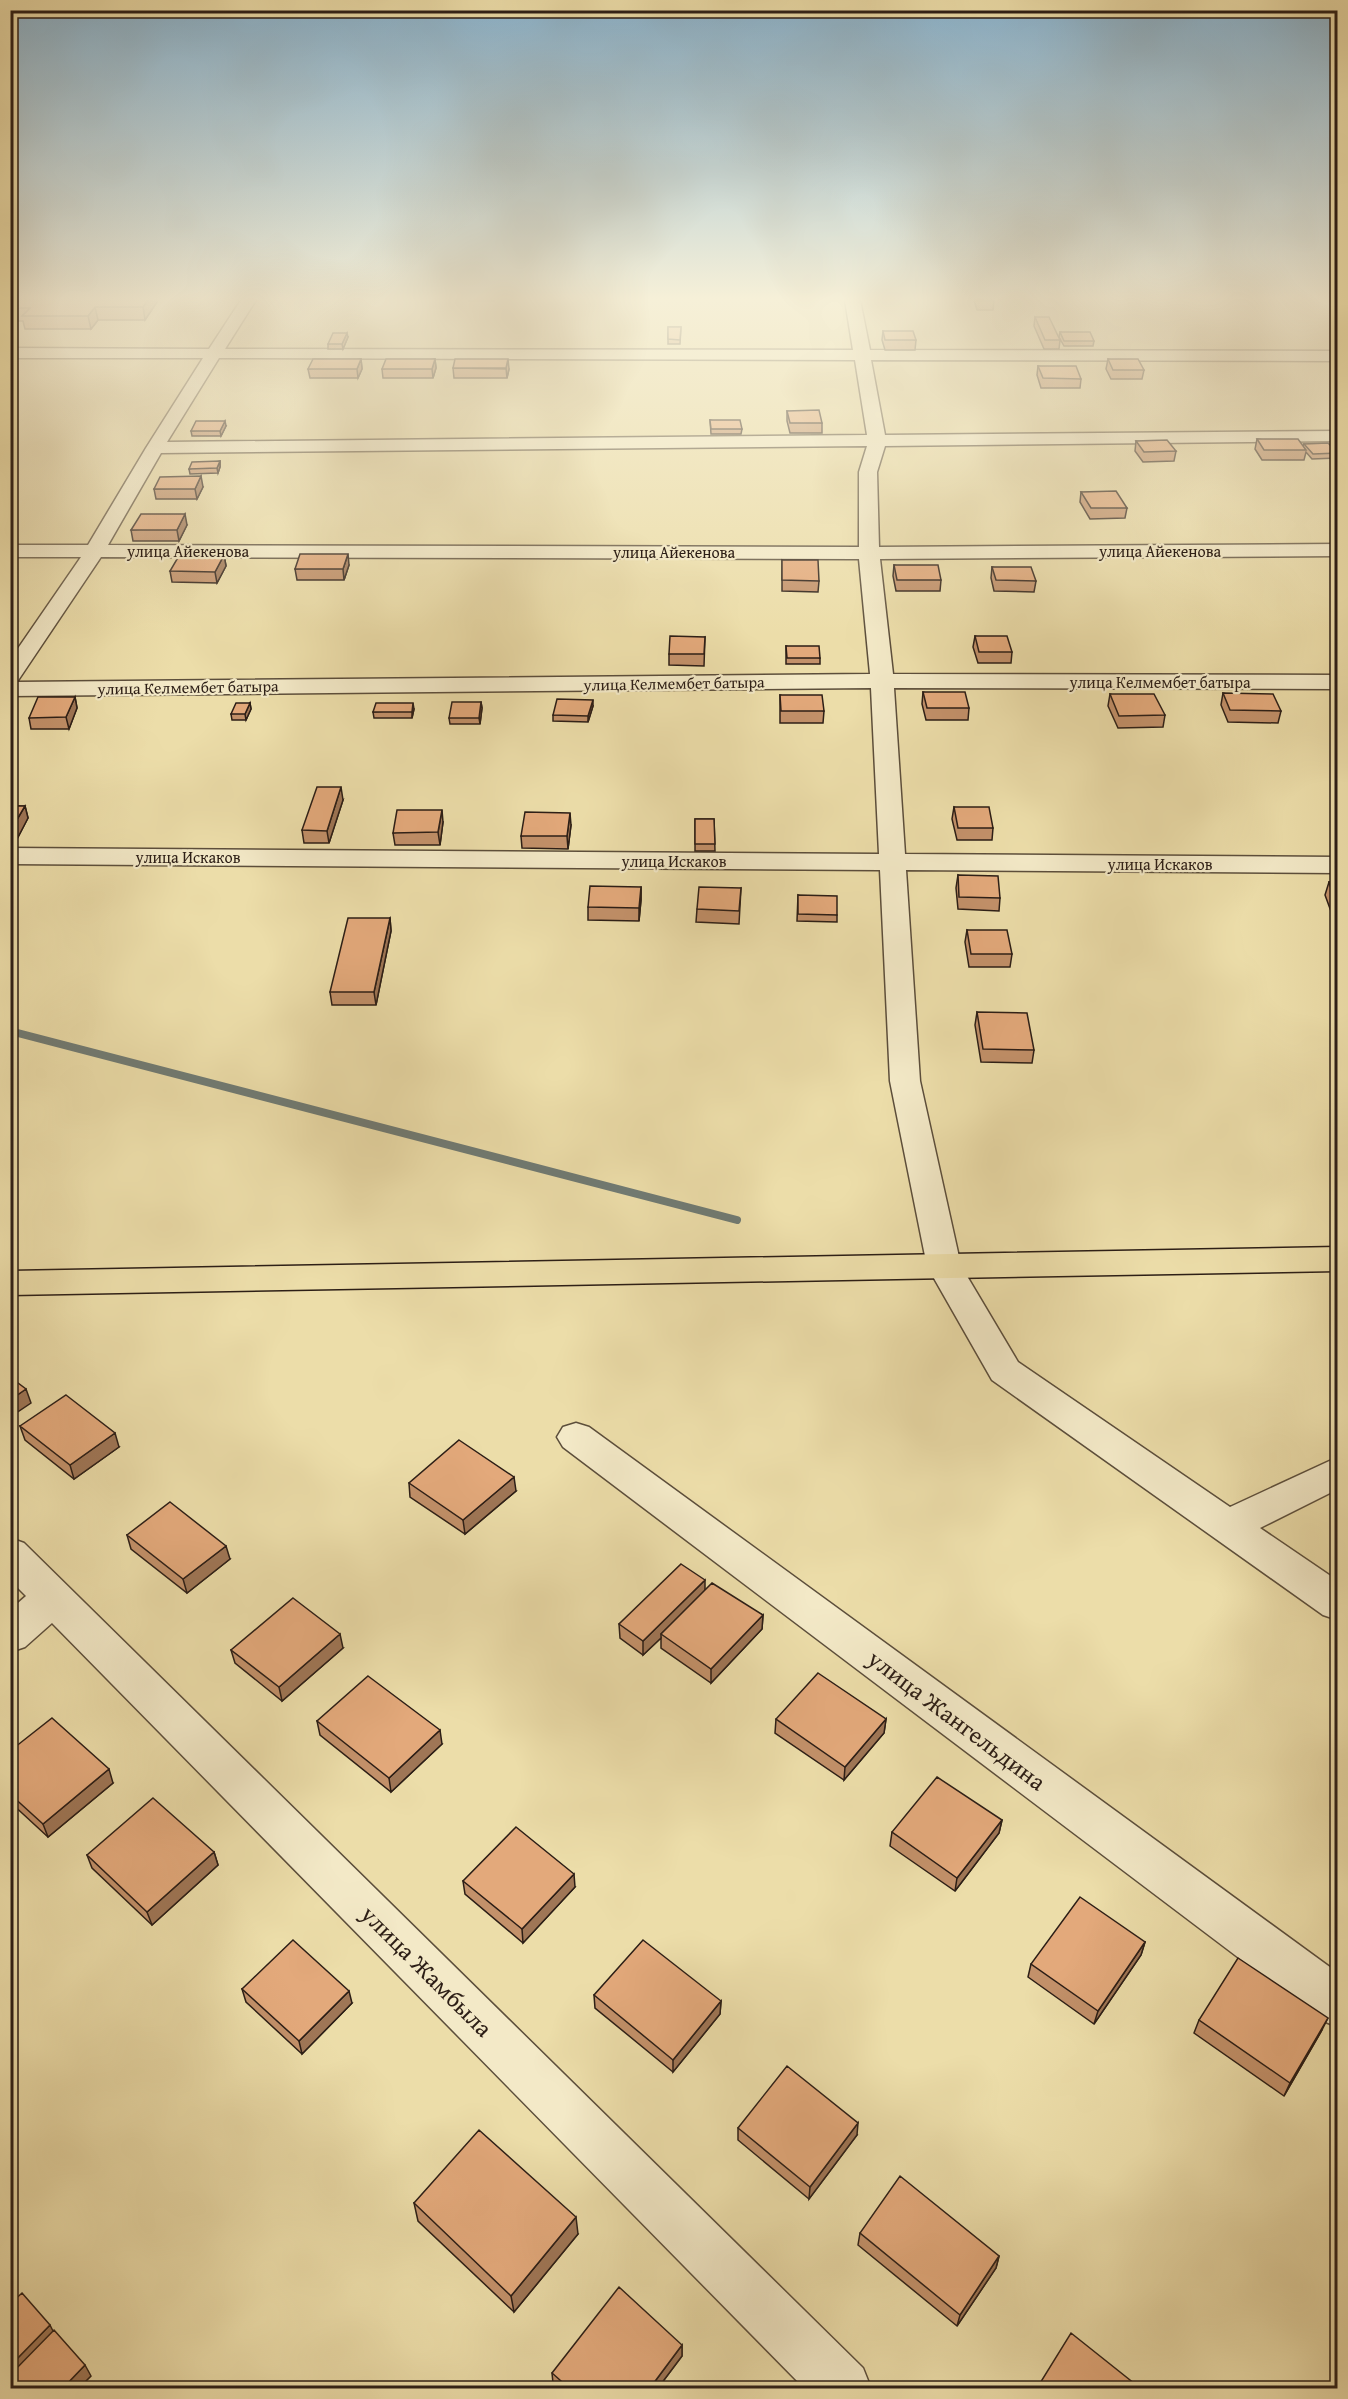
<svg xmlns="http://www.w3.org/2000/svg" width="1348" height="2399" viewBox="0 0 1348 2399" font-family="'Gentium Book Plus',serif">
	<rect width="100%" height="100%" fill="#ecdda9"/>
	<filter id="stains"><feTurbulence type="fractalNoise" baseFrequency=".00333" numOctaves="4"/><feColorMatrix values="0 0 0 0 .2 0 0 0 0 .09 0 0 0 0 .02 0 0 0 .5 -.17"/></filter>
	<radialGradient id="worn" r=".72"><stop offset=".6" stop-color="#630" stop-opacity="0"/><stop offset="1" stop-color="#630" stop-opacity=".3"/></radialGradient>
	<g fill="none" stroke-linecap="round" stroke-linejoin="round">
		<!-- stream -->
		<path stroke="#707b74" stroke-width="8" d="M10,1031L737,1220"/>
		<defs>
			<path id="minor" d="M241,300H256L225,349L853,350L845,300H860L870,350L1338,351V361L871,360L885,435L1338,431V441L885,446L877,472L879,547L1338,544V556L880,559L893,674L1338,675V689L894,688L905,854L1338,857V873L906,870L920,1081L961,1266L1018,1362L1230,1507L1338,1457V1489L1260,1528L1338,1581V1620L1323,1615L992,1380L927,1266L890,1081L880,870L10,864V848L879,854L871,688L10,696V660L81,557H10V545H88L146,448L203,358H10V348L209,349ZM219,358L855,360L867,435L167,442ZM867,446L859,472V547L108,545L161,453ZM101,557L859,559L870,674L17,682Z
				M576,1423L589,1427L1338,1973V2027L1321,2020L563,1447L557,1437L563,1427Z
				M10,1538L24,1543L863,2368L871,2388H804L52,1623L25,1647L10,1652V1610L26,1596L10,1580Z"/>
			<path id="major" d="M1338,1247V1271L10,1295V1271Z"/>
		</defs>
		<!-- minor casing -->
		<use href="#minor" stroke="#5c4e3b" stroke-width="3"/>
		<!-- major casing -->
		<use href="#major" stroke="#2c1e16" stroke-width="3"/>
		<!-- minor -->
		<use href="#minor" fill="#f3e9c7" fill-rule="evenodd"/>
		<!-- major -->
		<use href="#major" fill="#ecdda9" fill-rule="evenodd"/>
	</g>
	<!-- wall -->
	<path fill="#c3916a" stroke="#2c1e16" stroke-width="1.5" d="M10,300L157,302L145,320H98L91,329H25L23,321H10Z
		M469,300H494V301H469Z
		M974,300H994L993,310H977Z
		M1035,317L1060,340L1059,349H1044L1034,326Z
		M668,327H681L680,344H668Z
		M883,331L916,340L915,350H885L882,340Z
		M1060,332L1094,341L1093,346H1064L1059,337Z
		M348,337L343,349H328V344Z
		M361,359L362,369L358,378H310L308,369Z
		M435,359L436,368L433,378H383L382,369Z
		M1108,359L1144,370L1142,379H1111L1106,369Z
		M1038,366L1081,379L1080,388H1041L1037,375Z
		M453,368L509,369L507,378H454Z
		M787,411L822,423V433H790L787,421Z
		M710,420L742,429L741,434H711Z
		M226,426L221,436H192L191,431Z
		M1257,439L1303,446L1304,444L1338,453V455L1337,458L1312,459L1306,452L1304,460H1262L1255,449Z
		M1136,441L1176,451L1174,461L1143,462L1135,451Z
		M220,461V467L218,473L190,474L189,469Z
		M203,487L197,499H156L154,489Z
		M1081,492L1127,508L1125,518L1090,519L1080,502Z
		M187,525L179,541H133L131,530Z
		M224,555L226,566L217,583L172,582L170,571Z
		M782,560L819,581L818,592L782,591Z
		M349,565L344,580H297L295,569Z
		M894,565L941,580L940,591H896L893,576Z
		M992,567L1036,581L1034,592L994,591L991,578Z
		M975,636L1012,652L1011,663H978L973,647Z
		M705,637L704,666L669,665V654Z
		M786,646L820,658V664H786Z
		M923,692L969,708L968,720H926L922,704Z
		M1223,693L1281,711L1278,723L1228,722L1221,705Z
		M1110,694L1165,715L1163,727L1118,728L1108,706Z
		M780,695L824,711L823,723H780Z
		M75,697L77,708L69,729H31L29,718Z
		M481,702L482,708L480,724H450L449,718Z
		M250,703L251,709L246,720H232L231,714Z
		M593,706L588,722L553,721V715Z
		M414,709L412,718H374L373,712Z
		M343,800L329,843H304L302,830Z
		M10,806H25L28,818L16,841H10Z
		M954,807L993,828L992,840H957L952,819Z
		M695,819H714L715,851H695Z
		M443,822L440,845H395L393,833Z
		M571,825L568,849L522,848L521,836Z
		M958,875L1000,898L999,911L958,909L956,888Z
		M1329,882L1338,883V915L1332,914L1325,895Z
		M641,887V900L639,921L588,920V907Z
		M741,888L739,924L696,922L697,909Z
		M798,895L837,915V922L797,921Z
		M390,918L391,931L376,1005H332L330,992Z
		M967,930L1012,954L1010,967H969L965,942Z
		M977,1012L1034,1050L1032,1063L981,1062L975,1025Z
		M20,1426L119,1447L74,1479L25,1440Z
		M409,1483L516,1491L465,1534L410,1497Z
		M127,1535L230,1559L187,1593L131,1549Z
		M705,1590L763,1615L762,1629L711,1683L661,1648V1638L643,1655L620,1638L619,1624Z
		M343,1648L282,1701L235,1663L231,1650Z
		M776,1719H886L884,1733L844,1780L775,1733Z
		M317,1721L442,1744L391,1792L320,1735Z
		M10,1751L113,1783L48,1837L10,1802Z
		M1002,1820L999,1833L955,1891L890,1846L892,1832Z
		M214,1852L218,1865L152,1925L92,1868L87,1855Z
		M463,1881L575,1887L523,1943L465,1894Z
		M1145,1942L1141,1955L1094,2024L1028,1977L1031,1964Z
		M242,1989L352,2003L302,2054L246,2002Z
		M594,1995L721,2001L720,2014L673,2072L595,2008Z
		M1199,2020L1322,2030L1284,2096L1194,2033Z
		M738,2128L857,2135L809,2199L738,2140Z
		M414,2203L578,2234L514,2312L418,2221Z
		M860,2233L999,2256L996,2268L957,2326L858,2245Z
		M682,2345V2356L658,2388H559L553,2383L552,2373Z"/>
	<!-- shaded-wall -->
	<path fill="#9f7656" stroke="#2c1e16" stroke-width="1.5" d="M148,300H157V302L145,320L143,307Z
		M95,307L98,320L91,329L88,316Z
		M347,333L348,337L343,349L342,344Z
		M361,359L362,369L358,378L357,369Z
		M435,359L436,368L433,378L432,369Z
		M508,359L509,369L507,378L506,368Z
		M225,421L226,426L221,436L220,431Z
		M220,461V467L218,473L217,468Z
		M201,476L203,487L197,499L195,489Z
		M185,514L187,525L179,541L177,530Z
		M348,554L349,565L344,580L343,569Z
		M224,555L226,566L217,583L215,572Z
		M75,697L77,708L69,729L66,717Z
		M593,700V706L588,722V716Z
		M481,702L482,708L480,724L479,718Z
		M250,703L251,709L246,720L245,714Z
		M413,703L414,709L412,718V712Z
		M341,787L343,800L329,843L327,831Z
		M25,806L28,818L16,841L12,828Z
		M442,810L443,822L440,845L438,832Z
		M570,813L571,825L568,849L567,836Z
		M641,887V900L639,921V908Z
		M390,918L391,931L376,1005L374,992Z
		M26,1389L31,1403L10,1417V1400Z
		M115,1433L119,1447L74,1479L70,1465Z
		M514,1477L516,1491L465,1534L463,1520Z
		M226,1546L230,1559L187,1593L183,1579Z
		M705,1580V1594L661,1634V1638L643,1655V1641Z
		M763,1615L762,1629L711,1683V1669Z
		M340,1634L343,1648L282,1701L279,1687Z
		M886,1719L884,1733L844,1780L845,1767Z
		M440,1730L442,1744L391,1792L389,1778Z
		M109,1769L113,1783L48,1837L43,1824Z
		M1002,1820L999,1833L955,1891L957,1878Z
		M214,1852L218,1865L152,1925L147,1912Z
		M574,1874L575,1887L523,1943L522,1929Z
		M1145,1942L1141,1955L1094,2024L1098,2011Z
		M349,1991L352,2003L302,2054L299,2041Z
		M721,2001L720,2014L673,2072V2060Z
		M1328,2018L1322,2030L1284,2096L1290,2083Z
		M858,2123L857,2135L809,2199L810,2187Z
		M576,2217L578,2234L514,2312L511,2296Z
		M999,2256L996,2268L957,2326L960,2315Z
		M50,2325L56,2337L10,2384V2366Z
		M682,2345V2356L658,2388H650Z
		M85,2365L91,2376L79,2388H63Z"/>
	<!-- building -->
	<path fill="#e3a97b" stroke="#2c1e16" stroke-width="1.5" d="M10,300H148L143,307H95L88,316H22L30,308H10Z
		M978,300H994V301H978Z
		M1035,317H1049L1060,340H1045Z
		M668,327H681L680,340L668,339Z
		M883,331H913L916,340H885Z
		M1060,332H1090L1094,341H1064Z
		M333,333H347L342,344H328Z
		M313,359H361L357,369H308Z
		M386,359H435L432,369H382Z
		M455,359H508L506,368H453Z
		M1108,359H1138L1144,370H1113Z
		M1038,366H1076L1081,379L1043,378Z
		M819,410L822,423H790L787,411Z
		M710,420H740L742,429H711Z
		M196,421H225L220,431H191Z
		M1257,439H1298L1306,450H1264Z
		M1167,440L1176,451L1144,452L1136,441Z
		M1328,443L1338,453L1313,454L1304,444Z
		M220,461L217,468L189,469L192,462Z
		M201,476L195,489H154L160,477Z
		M1116,491L1127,508H1091L1081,492Z
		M141,514H185L177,530H131Z
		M180,554L224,555L215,572L170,571Z
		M300,554H348L343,569H295Z
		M782,560H818L819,581L782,580Z
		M894,565H938L941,580H897Z
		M992,567H1031L1036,581L996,580Z
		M670,636L705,637L704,654H669Z
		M975,636H1007L1012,652H979Z
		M786,646H819L820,658H787Z
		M923,692H965L969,708H927Z
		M1223,693L1273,694L1281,711L1230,710Z
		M1110,694H1154L1165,715L1119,716Z
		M780,695H822L824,711H781Z
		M38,697H75L66,717L29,718Z
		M557,699L593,700L588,716L553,715Z
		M452,702H481L479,718H449Z
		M236,703H250L245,714H231Z
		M376,703H413L412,712H373Z
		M317,787H341L327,831L302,830Z
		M10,806H25L12,828H10Z
		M954,807H989L993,828H958Z
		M397,810H442L438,832L393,833Z
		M525,812L570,813L567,836H521Z
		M695,819H714L715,844H695Z
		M958,875L998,876L1000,898L959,897Z
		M1329,882L1338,883V902H1335Z
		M590,886L641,887L639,908L588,907Z
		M699,887L741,888L739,911L697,909Z
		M798,895L837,896V915L798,914Z
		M348,918H390L374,992H330Z
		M967,930H1007L1012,954H971Z
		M977,1012L1027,1013L1034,1050L983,1049Z
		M10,1377L26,1389L10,1400Z
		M66,1395L115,1433L70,1465L20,1426Z
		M459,1440L514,1477L463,1520L409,1483Z
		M170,1502L226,1546L183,1579L127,1535Z
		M681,1564L705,1580L643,1641L619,1624Z
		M712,1583L763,1615L711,1669L661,1634Z
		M293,1598L340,1634L279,1687L231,1650Z
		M818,1673L886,1719L845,1767L776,1719Z
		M368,1676L440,1730L389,1778L317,1721Z
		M52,1718L109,1769L43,1824L10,1794V1751Z
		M937,1777L1002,1820L957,1878L892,1832Z
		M153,1798L214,1852L147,1912L87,1855Z
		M516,1827L574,1874L522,1929L463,1881Z
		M1080,1897L1145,1942L1098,2011L1031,1964Z
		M293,1940L349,1991L299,2041L242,1989Z
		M643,1940L721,2001L673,2060L594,1995Z
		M1238,1958L1328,2018L1290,2083L1199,2020Z
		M787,2066L858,2123L810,2187L738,2128Z
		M479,2130L576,2217L511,2296L414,2203Z
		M900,2176L999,2256L960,2315L860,2233Z
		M619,2287L682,2345L650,2388H569L552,2373Z
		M22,2293L50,2325L10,2366V2304Z
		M54,2330L85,2365L63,2388H10V2375Z
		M1071,2333L1140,2388H1037Z"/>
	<!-- sky -->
	<linearGradient id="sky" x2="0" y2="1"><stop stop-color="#8ab6d3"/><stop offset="0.47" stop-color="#f6f0d8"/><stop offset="1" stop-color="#f6f0d8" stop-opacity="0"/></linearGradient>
	<rect width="1348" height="636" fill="url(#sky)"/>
	<g text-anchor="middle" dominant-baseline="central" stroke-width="4.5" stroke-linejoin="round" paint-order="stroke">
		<!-- far-street labels -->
		<g font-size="16" fill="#2c1e16" stroke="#f3e9c7">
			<text x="188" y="551">улица Айекенова</text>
			<text x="1160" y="551">улица Айекенова</text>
			<text x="674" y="552">улица Айекенова</text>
			<text x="1160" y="682">улица Келмембет батыра</text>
			<text transform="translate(674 683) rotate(-1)">улица Келмембет батыра</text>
			<text transform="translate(188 687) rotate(-1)">улица Келмембет батыра</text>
			<text x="188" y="857">улица Искаков</text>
			<text x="674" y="861">улица Искаков</text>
			<text x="1160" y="864">улица Искаков</text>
		</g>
		<!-- near-street labels -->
		<g font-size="24" fill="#2c1e16" stroke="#f3e9c7">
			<text transform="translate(957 1720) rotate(37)">улица Жангельдина</text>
			<text transform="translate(427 1971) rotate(45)">улица Жамбыла</text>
		</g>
	</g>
	<!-- margin -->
	<rect width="1348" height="2399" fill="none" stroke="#ecdda9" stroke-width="36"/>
	<rect x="12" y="12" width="1324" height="2375" fill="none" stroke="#2c1e16" stroke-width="3"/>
	<rect x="18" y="18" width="1312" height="2363" fill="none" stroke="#2c1e16" stroke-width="1.5"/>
	<rect width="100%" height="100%" filter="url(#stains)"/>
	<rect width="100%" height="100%" fill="url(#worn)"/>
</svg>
